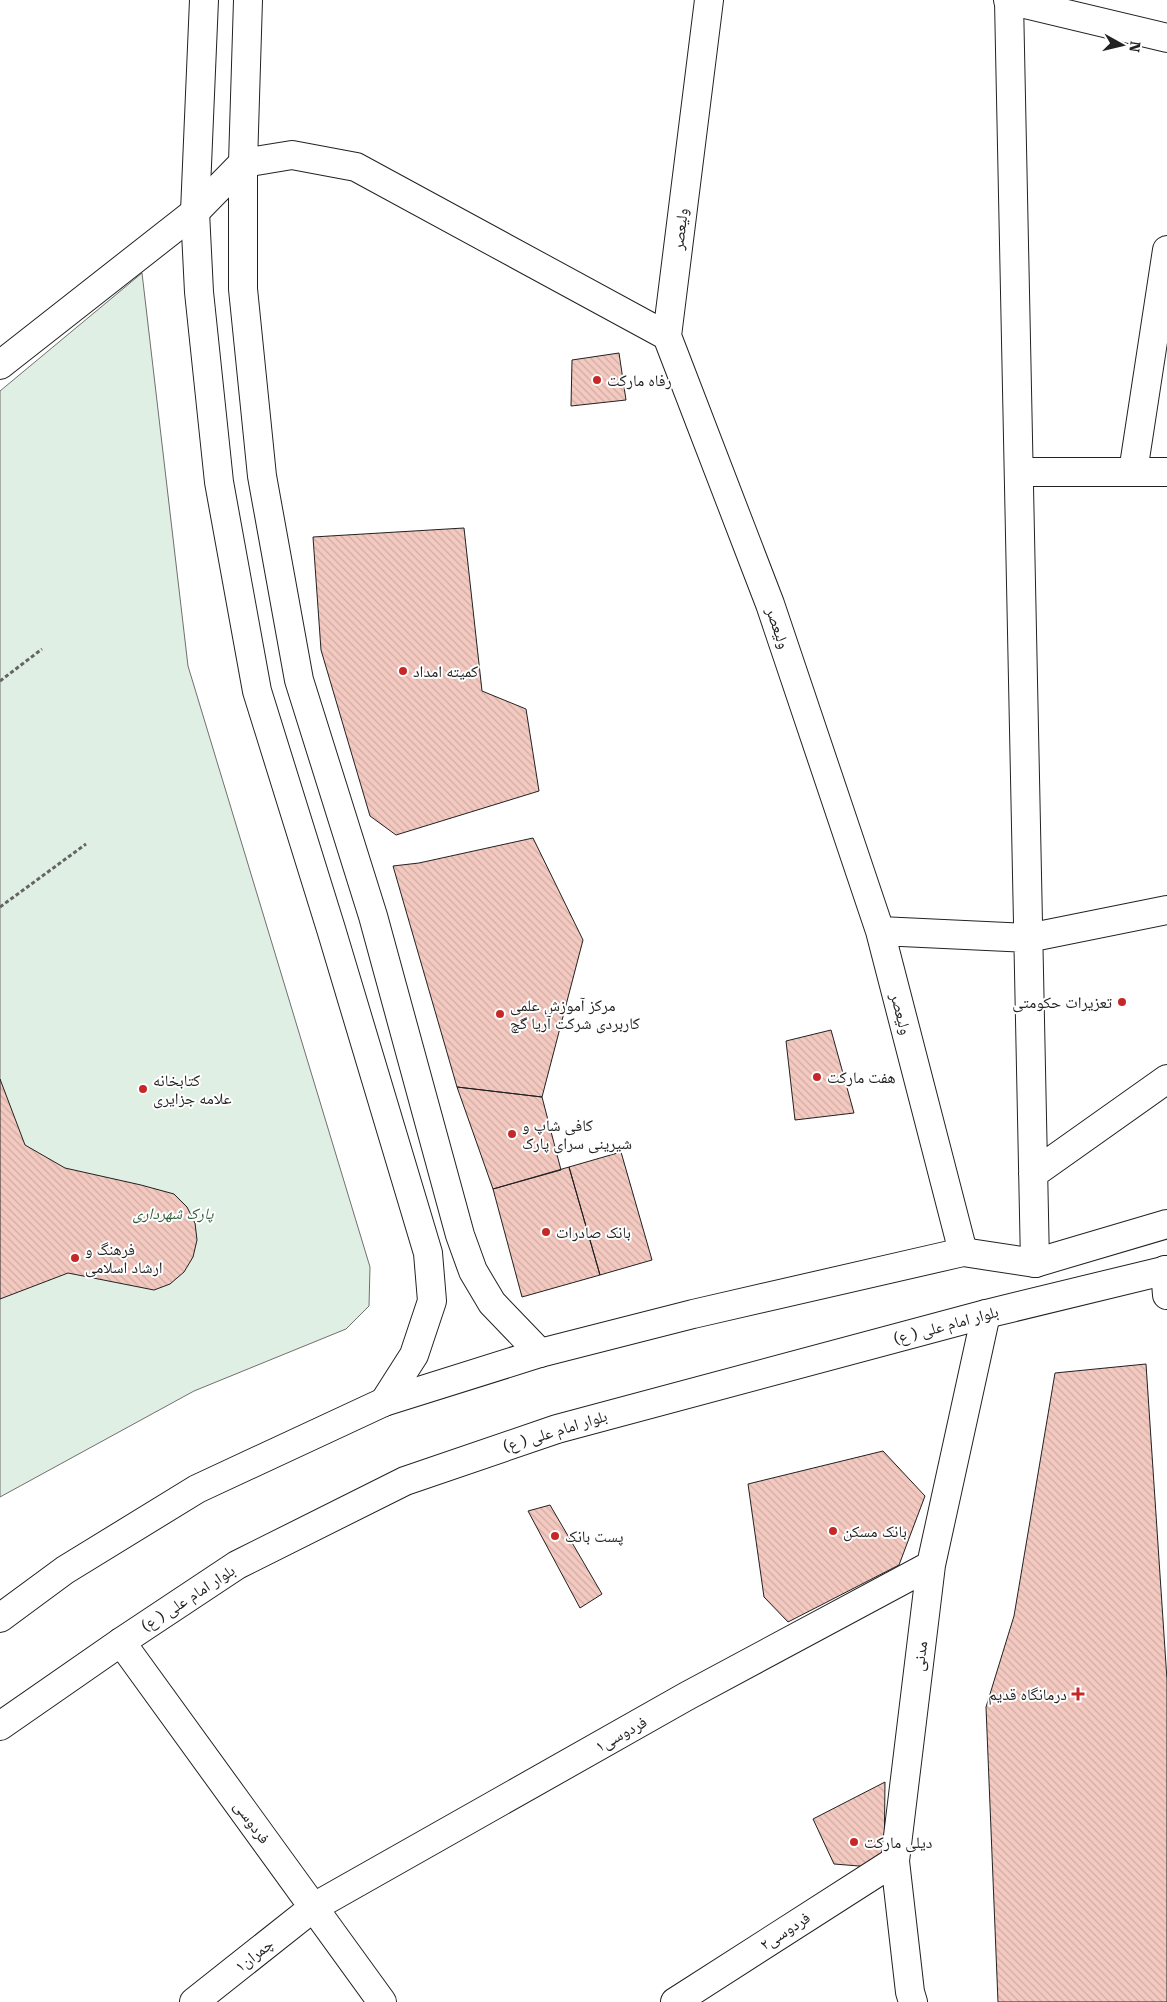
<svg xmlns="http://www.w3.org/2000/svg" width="1167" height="2002" viewBox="0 0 1167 2002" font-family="'Roboto Serif','Noto Naskh Arabic',serif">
	<defs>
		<pattern id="building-back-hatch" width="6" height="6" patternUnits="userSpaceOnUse" patternTransform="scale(1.25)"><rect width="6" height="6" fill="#f3c9c0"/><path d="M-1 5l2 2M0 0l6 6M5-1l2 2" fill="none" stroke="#d0aca5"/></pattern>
	</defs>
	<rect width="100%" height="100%" fill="#fff"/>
	<!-- park -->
	<path fill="#e0efe3" stroke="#6f6f6f" d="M142,273L188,666L370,1267L369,1306L346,1329L194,1391L0,1497V391Z"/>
	<!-- building -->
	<path fill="url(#building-back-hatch)" stroke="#222" d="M619,353L626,400L571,406L572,360Z
		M464,528L482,691L526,709L539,791L396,835L370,816L321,650L313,537Z
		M533,838L583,940L542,1097L457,1087L393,866L419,863Z
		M831,1030L854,1113L795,1120L786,1041Z
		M0,1079L25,1145L65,1168L141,1185L174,1194L187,1207L195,1223L197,1240L193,1257L184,1272L170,1284L154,1290L68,1273L0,1299Z
		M457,1087L542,1097L561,1170L493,1189Z
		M621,1152L652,1260L600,1275L569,1167Z
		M569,1167L600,1275L522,1297L493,1189Z
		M1146,1364L1167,1680V2002H998L986,1707L1014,1616L1055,1373Z
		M883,1451L925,1496L899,1565L788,1622L764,1597L748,1484Z
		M550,1505L602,1594L580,1608L528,1511Z
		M885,1782L884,1868L834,1864L813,1819Z"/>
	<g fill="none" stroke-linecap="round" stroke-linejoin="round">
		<defs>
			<path id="minor" d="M709,0L667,336L770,604L880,931L963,1252
				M1009,1L1035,1263
				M0,365L195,212L243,163L292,155L356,167L667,336
				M1019,472H1167
				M1133,472L1167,250
				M880,931L1028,938L1167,910
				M1033,1174L1167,1079
				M1165,1270L1167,1295
				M121,1642L382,2002
				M194,2002L314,1907L687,1696L931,1565
				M675,2002L895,1861
				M913,2002L910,1992L895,1861L931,1565L986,1314"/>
			<path id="tertiary" d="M1008,0L1167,38"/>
			<path id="secondary" d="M204,0L195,212L199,292L219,482L257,691L331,929L428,1253L432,1301L414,1355L384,1402
				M248,0L243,163V289L262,476L299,680L373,916L460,1235L473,1271L492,1303L540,1353"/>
			<path id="primary" d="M0,1618L65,1570L197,1489L384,1402L540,1353L693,1314L963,1252L1035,1263L1167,1224
				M0,1726L121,1642L237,1565L405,1481L557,1429L986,1314L1167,1270"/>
		</defs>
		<!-- minor casing -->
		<use href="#minor" stroke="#222" stroke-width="30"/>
		<!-- tertiary casing -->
		<use href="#tertiary" stroke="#222" stroke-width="30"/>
		<!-- secondary casing -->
		<use href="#secondary" stroke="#222" stroke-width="30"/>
		<!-- primary casing -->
		<use href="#primary" stroke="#222" stroke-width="30"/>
		<!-- path -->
		<path stroke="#646464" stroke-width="3" stroke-dasharray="4 2.5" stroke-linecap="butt" d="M0,681L42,649
			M0,907L86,844"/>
		<!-- minor -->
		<use href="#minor" stroke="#fff" stroke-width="28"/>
		<!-- tertiary -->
		<use href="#tertiary" stroke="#fff" stroke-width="28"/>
		<!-- secondary -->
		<use href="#secondary" stroke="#fff" stroke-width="28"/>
		<!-- primary -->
		<use href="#primary" stroke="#fff" stroke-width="28"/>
	</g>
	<!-- markers -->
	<g fill="#c62828" stroke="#fff" stroke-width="2">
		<circle cx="597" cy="380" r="5"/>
		<circle cx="403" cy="671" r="5"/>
		<circle cx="1122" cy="1002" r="5"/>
		<circle cx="500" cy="1014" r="5"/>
		<circle cx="817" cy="1077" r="5"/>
		<circle cx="143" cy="1089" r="5"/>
		<circle cx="512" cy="1134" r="5"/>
		<circle cx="546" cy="1232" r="5"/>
		<circle cx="75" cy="1258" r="5"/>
		<circle cx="833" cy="1531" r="5"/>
		<circle cx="555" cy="1536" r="5"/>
		<path d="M1075.5 1686.5h5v5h5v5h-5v5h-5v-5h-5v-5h5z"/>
		<circle cx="854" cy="1842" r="5"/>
	</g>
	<g text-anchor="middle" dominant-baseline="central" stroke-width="4" stroke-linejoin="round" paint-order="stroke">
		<!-- street labels -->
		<g font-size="16" fill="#222" stroke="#fff">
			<text transform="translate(680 229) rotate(-83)">ولیعصر</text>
			<text transform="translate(778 628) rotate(71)">ولیعصر</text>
			<text transform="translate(901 1014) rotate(75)">ولیعصر</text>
			<text transform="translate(946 1325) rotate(-15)">بلوار امام علی ( ع)</text>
			<text transform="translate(555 1431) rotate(-17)">بلوار امام علی ( ع)</text>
			<text transform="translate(188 1598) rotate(-33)">بلوار امام علی ( ع)</text>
			<text transform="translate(920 1656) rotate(-83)">مدنی</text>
			<text transform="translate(621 1734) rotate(-29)">فردوسی۱</text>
			<text transform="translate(252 1822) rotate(54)">فردوسی</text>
			<text transform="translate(785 1931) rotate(-33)">فردوسی۲</text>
			<text transform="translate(254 1955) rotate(-38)">چمران۱</text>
		</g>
		<!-- poi labels -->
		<g font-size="16" fill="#222" stroke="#fff" text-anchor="start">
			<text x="607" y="380">رفاه مارکت</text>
			<text x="413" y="671">کمیته امداد</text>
			<text x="1112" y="1002" text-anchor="end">تعزیرات حکومتی</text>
			<text x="510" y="1005">مرکز آموزش علمی<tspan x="510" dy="18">کاربردی شرکت آریا گچ</tspan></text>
			<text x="827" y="1077">هفت مارکت</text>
			<text x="153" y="1080">کتابخانه<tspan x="153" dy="18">علامه جزایری</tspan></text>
			<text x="522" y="1125">کافی شاپ و<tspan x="522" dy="18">شیرینی سرای پارک</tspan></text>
			<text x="556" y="1232">بانک صادرات</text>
			<text x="85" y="1249">فرهنگ و<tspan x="85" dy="18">ارشاد اسلامی</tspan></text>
			<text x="843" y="1531">بانک مسکن</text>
			<text x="565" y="1536">پست بانک</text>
			<text x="1067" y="1694" text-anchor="end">درمانگاه قدیم</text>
			<text x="864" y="1842">دیلی مارکت</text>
		</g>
		<!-- park labels -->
		<g font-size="16" font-style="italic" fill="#2f5e38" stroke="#fff">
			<text x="173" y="1213">پارک شهرداری</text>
		</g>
	</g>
	<!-- north arrow -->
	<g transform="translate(1122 45) rotate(98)" stroke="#ffffff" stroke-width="4" paint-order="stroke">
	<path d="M0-4L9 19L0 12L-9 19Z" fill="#222222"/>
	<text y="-8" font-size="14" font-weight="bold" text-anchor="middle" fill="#222222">N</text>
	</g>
</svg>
